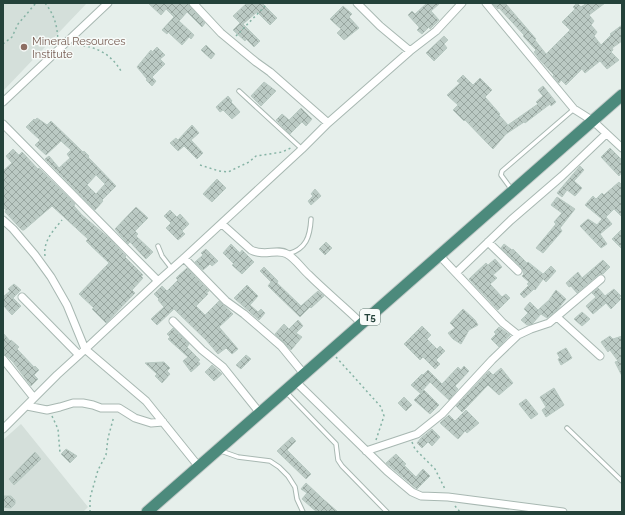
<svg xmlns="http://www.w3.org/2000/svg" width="625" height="515" viewBox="0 0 625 515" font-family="Raleway,sans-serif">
	<defs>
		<pattern id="building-cross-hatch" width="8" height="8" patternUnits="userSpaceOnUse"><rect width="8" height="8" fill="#bbcac4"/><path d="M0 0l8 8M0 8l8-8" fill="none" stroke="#98a6a0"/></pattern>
	</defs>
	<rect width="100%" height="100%" fill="#e6efeb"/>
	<!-- built -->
	<path fill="#d4dfda" d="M3,3H87L3,91Z
		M21,424L88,507L83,512H3V440Z"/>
	<!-- building -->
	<path fill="url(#building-cross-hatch)" stroke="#b8c9c2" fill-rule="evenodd" d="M148,3H187L205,23L202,27L187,12L179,21L194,35L191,39L189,37L182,45L168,32L167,34L162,30L174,17L166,9L161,15Z
		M247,3H262L277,18L270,25L257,12L243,24L260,41L254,47L246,39L245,41L233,30L240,23L233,16Z
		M427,3H440L431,11L439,20L430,29L429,27L422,34L417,30L419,28V27L408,15L412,11L415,14Z
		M492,3H505L536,39L535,40L538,44L546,54L570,30L562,22L575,9L573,7L577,3L581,7L587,3H605L589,15L594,21L591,25L597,32L594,36L601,45L611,35L610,34L622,25V41L612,48L613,50L611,52L619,60L607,69L600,61L585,73L582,69L566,85L561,80L559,83L553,76L554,75L540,60L534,52L536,50L523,36L524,35L499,8L498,9Z
		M343,6L352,14L349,17L359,28L344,40L337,33L341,29L330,19Z
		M444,36L448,40L444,44L447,48L434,61L426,53Z
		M206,45L215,54L211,59L201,50Z
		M157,47L165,55L160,59L165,64L152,77L156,81L152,86L146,80L147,79L137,67L151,50L152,52Z
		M463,75L473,85L480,78L492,90L485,97L500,114L499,115L508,125L538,104L536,102L543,96L538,90L543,86L556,102L551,106L550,104L525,123L524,122L506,134L493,149L465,120L464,121L453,110L458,105L447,95L460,83L457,81Z
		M264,82L276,91L261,106L251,96Z
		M228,96L232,101L231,102L240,112L232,119L223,110L220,112L216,107Z
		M301,108L312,119L306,126L302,122L290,134L276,120L282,114L289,120Z
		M37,118L47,125L51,121L83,152L84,151L89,156L88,157L116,186L102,200L103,201L95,210L45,159L49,156L59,168L70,158L67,154L71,150L61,141L46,155L35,145L40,140L26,127L34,119L35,120ZM96,175L105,184L96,194L87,185Z
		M192,125L199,133L191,140L203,153L197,159L184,146L178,151L170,143L176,138L178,140Z
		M610,148L622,160V172L619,176L601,157Z
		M13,149L19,155L22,152L38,169L39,168L75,204L74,206L82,215L110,239L126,256L125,257L143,275L141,276L143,278L132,290L135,293L106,323L92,309L94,308L79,294L109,263L86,241L88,239L52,206L24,230H22L5,212L6,210L3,207V171L12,163L6,156Z
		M580,166L584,170L574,181L582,188L575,196L567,190L562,197L557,193Z
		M217,179L226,188L212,202L203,194Z
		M619,182L622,185V217L614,209L606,217L612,224L600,234L607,244L601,248L580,226L588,219L597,225L602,219L585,205L593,196L596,199L602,193L604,195Z
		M315,189L321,196L311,205L308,201L313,196L311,194Z
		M557,197L575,209L560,228L562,231L543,253L536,248L556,224L554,222L562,213L551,205Z
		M136,207L148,218L135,231L138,234L136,236L153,252L146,259L130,242L128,244L115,229Z
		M170,210L177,217L180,214L189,224L182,231L185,234L178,240L166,228L171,223L164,216Z
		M622,229V249L612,239Z
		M326,242L332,248L325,255L319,249Z
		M231,244L240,253L242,250L254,262L242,274L232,265L234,264L223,253Z
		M504,244L512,250L513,249L527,263L528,262L543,274L551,266L556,271L546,282L543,279L535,290L534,289L524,298L520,294L529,285L527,284L529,282L522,276L524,274L521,267L501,248Z
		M206,249L218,261L212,266L210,264L203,270L195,262L203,255L201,253Z
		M495,259L502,267L493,275L497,278L490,284L502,297L506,294L510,298L498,310L469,279L486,263L488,265Z
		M603,260L610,267L603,274L598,275L577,293L571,286L569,287L566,283L578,272L582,278Z
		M264,267L278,281L277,283L301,306L318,291L324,296L311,308L310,307L300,317L268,286L271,282L260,271Z
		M187,268L209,291L206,293L208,294L196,306L205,315L219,301L233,314L219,327L238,349L232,354L226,348L218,354L206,340L174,309L157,325L151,319L164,307L158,300L159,299L154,294L162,286L167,291L178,280L176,278Z
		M14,284L21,290L13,298L21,306L12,315L3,305V297L10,291L8,289Z
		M247,285L258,296L250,305L258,312L261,309L265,313L259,320L234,298Z
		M598,288L605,296L614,289L621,296L619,297L621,299L611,309L606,303L593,314L586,306L596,297L592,293Z
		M556,290L566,299L557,310L547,318L541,314L532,324L527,325L521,320L528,313L524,309L530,302L539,311L538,310L549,300Z
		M463,309L475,320L478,325L469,330L461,344L453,339L448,333L455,328L450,323Z
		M582,312L590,319L582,326L574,319Z
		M298,320L303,326L296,333L302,337L291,350L275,334L284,324L289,329Z
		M422,326L431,335L427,339L437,349L440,346L445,351L436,360L440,364L435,369L423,357L420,360L404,344Z
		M499,327L510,335L499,347L491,339L496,334L494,332Z
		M173,328L189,344L187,347L200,360L198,361L200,364L191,372L183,361L188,357L168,339L170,337L167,334Z
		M3,333L10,341L11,340L19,347L17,349L34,367L35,366L39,370L34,375L38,379L31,386L13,362L7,356L3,354Z
		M610,336L613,339L622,336V376L615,362L618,361L610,350L608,352L601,342Z
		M566,348L572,358L561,365L558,359L560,358L557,353Z
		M246,355L251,359L241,369L236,365Z
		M164,362L170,368L167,371L170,374L162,383L155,376L157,374L145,363Z
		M212,365L222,374L214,381L205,372Z
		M464,366L469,371L455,386L458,389L449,400L430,382L420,393L411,385L422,374L423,375L428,370L442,384L458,367L461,370Z
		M501,368L513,383L499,395L488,385L462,412L456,406L489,371L493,375Z
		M554,388L564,405L546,417L542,410L546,407L540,397Z
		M424,390L439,405L430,414L414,400Z
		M404,397L412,405L406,411L398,403Z
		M526,399L538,414L531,419L519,404Z
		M466,410L479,423L467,433L465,431L458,439L440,423L449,415L455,421Z
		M432,429L440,437L432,446L428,442L422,448L417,443L421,438Z
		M292,437L296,441L287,450L311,474L306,479L277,451Z
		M66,449L77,456L70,463L61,454Z
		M35,452L41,459L14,485L9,479Z
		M396,454L406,464L404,465L416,477L423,469L430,476L417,489L386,463Z
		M306,483L323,499L338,512H317L311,507L302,499L307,493L301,489Z
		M3,496H11L15,500V504L11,508L3,507Z"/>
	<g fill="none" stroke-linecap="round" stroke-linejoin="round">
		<defs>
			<path id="service" d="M239,91L302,149
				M512,190L501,175L502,171L574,109
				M158,246L162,256L172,269
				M288,254C306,249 310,237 311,219
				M286,392L336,444L338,460L342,466L387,512
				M567,428L622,481
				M221,451L238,457L270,461L279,467L288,476L295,487L297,499L303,512"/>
			<path id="minor" d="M193,3L221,33L256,62L270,72L328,123
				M357,3L380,26L410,51
				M486,3L574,109L593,121L622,148
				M3,102L108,3
				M3,124L158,281
				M3,220L13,229L35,255L51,277L67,305L85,349L146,401L199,467
				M222,224L251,250C265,257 277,248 287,254C295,258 302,269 309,275C326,292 345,307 362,324
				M488,242L518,271
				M439,255L503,323L518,335L531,329L549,323L601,279
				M184,258L226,301L244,314L281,346L304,374
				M456,273L511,220L562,176L606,134
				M22,297L79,355
				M557,317L600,356
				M173,321L202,350L223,367L259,412
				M3,359L34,398
				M295,381L387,471L412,492L421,496L448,497L563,512
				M27,406L47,410L60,407L73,403H83L93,405L101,408H119L135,418L151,423L163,422
				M3,429L57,375L79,355L158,281L184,258L302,149L328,123L410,51L436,31L462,3
				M366,451L417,434L442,414L492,360L518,335"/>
			<path id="trunk" d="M147,512L622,95"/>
		</defs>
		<!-- service casing -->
		<use href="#service" stroke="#a8b8b2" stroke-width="5.5"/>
		<!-- minor casing -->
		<use href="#minor" stroke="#a8b8b2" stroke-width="9"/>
		<!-- trunk casing -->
		<use href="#trunk" stroke="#c2cac8" stroke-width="13"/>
		<!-- path -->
		<path stroke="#86b3a5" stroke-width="1.5" stroke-dasharray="2 3" stroke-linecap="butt" d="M45,3C55,16 57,25 58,41
			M236,36L268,3
			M3,44L12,37L18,24L36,3
			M73,45C95,45 112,54 122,73
			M200,165L219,171L228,172L249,162L256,156L282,152L293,147
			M45,256C43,241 53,231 62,220
			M336,357L381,407L384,416L376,440
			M52,416L58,429L60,453
			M412,442L415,449L435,469L445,489
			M455,506L460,512
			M90,512V498L98,470L106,455L108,438L114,416"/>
		<!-- service -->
		<use href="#service" stroke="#fff" stroke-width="3.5"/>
		<!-- minor -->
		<use href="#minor" stroke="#fff" stroke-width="7"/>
		<!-- trunk -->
		<use href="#trunk" stroke="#4c8a7c" stroke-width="11"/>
	</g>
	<!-- markers -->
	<circle fill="#8d6e63" stroke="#f7fbf9" stroke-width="1.5" cx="24" cy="47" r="4"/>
	<g text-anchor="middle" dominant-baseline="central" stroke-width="3" stroke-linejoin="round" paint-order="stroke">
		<!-- shield labels -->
		<rect fill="#f7fbf9" stroke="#637a73" stroke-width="1" x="360" y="309" width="20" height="16" rx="3"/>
		<g font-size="10" font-weight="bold" fill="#24423a">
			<text x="370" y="317">T5</text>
		</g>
		<!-- education labels -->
		<g font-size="11" fill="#785e54" stroke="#f7fbf9" text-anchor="start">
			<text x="32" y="41">Mineral Resources<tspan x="32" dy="13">Institute</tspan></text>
		</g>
	</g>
	<!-- border -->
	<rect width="625" height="515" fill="none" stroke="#24423a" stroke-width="8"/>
</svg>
